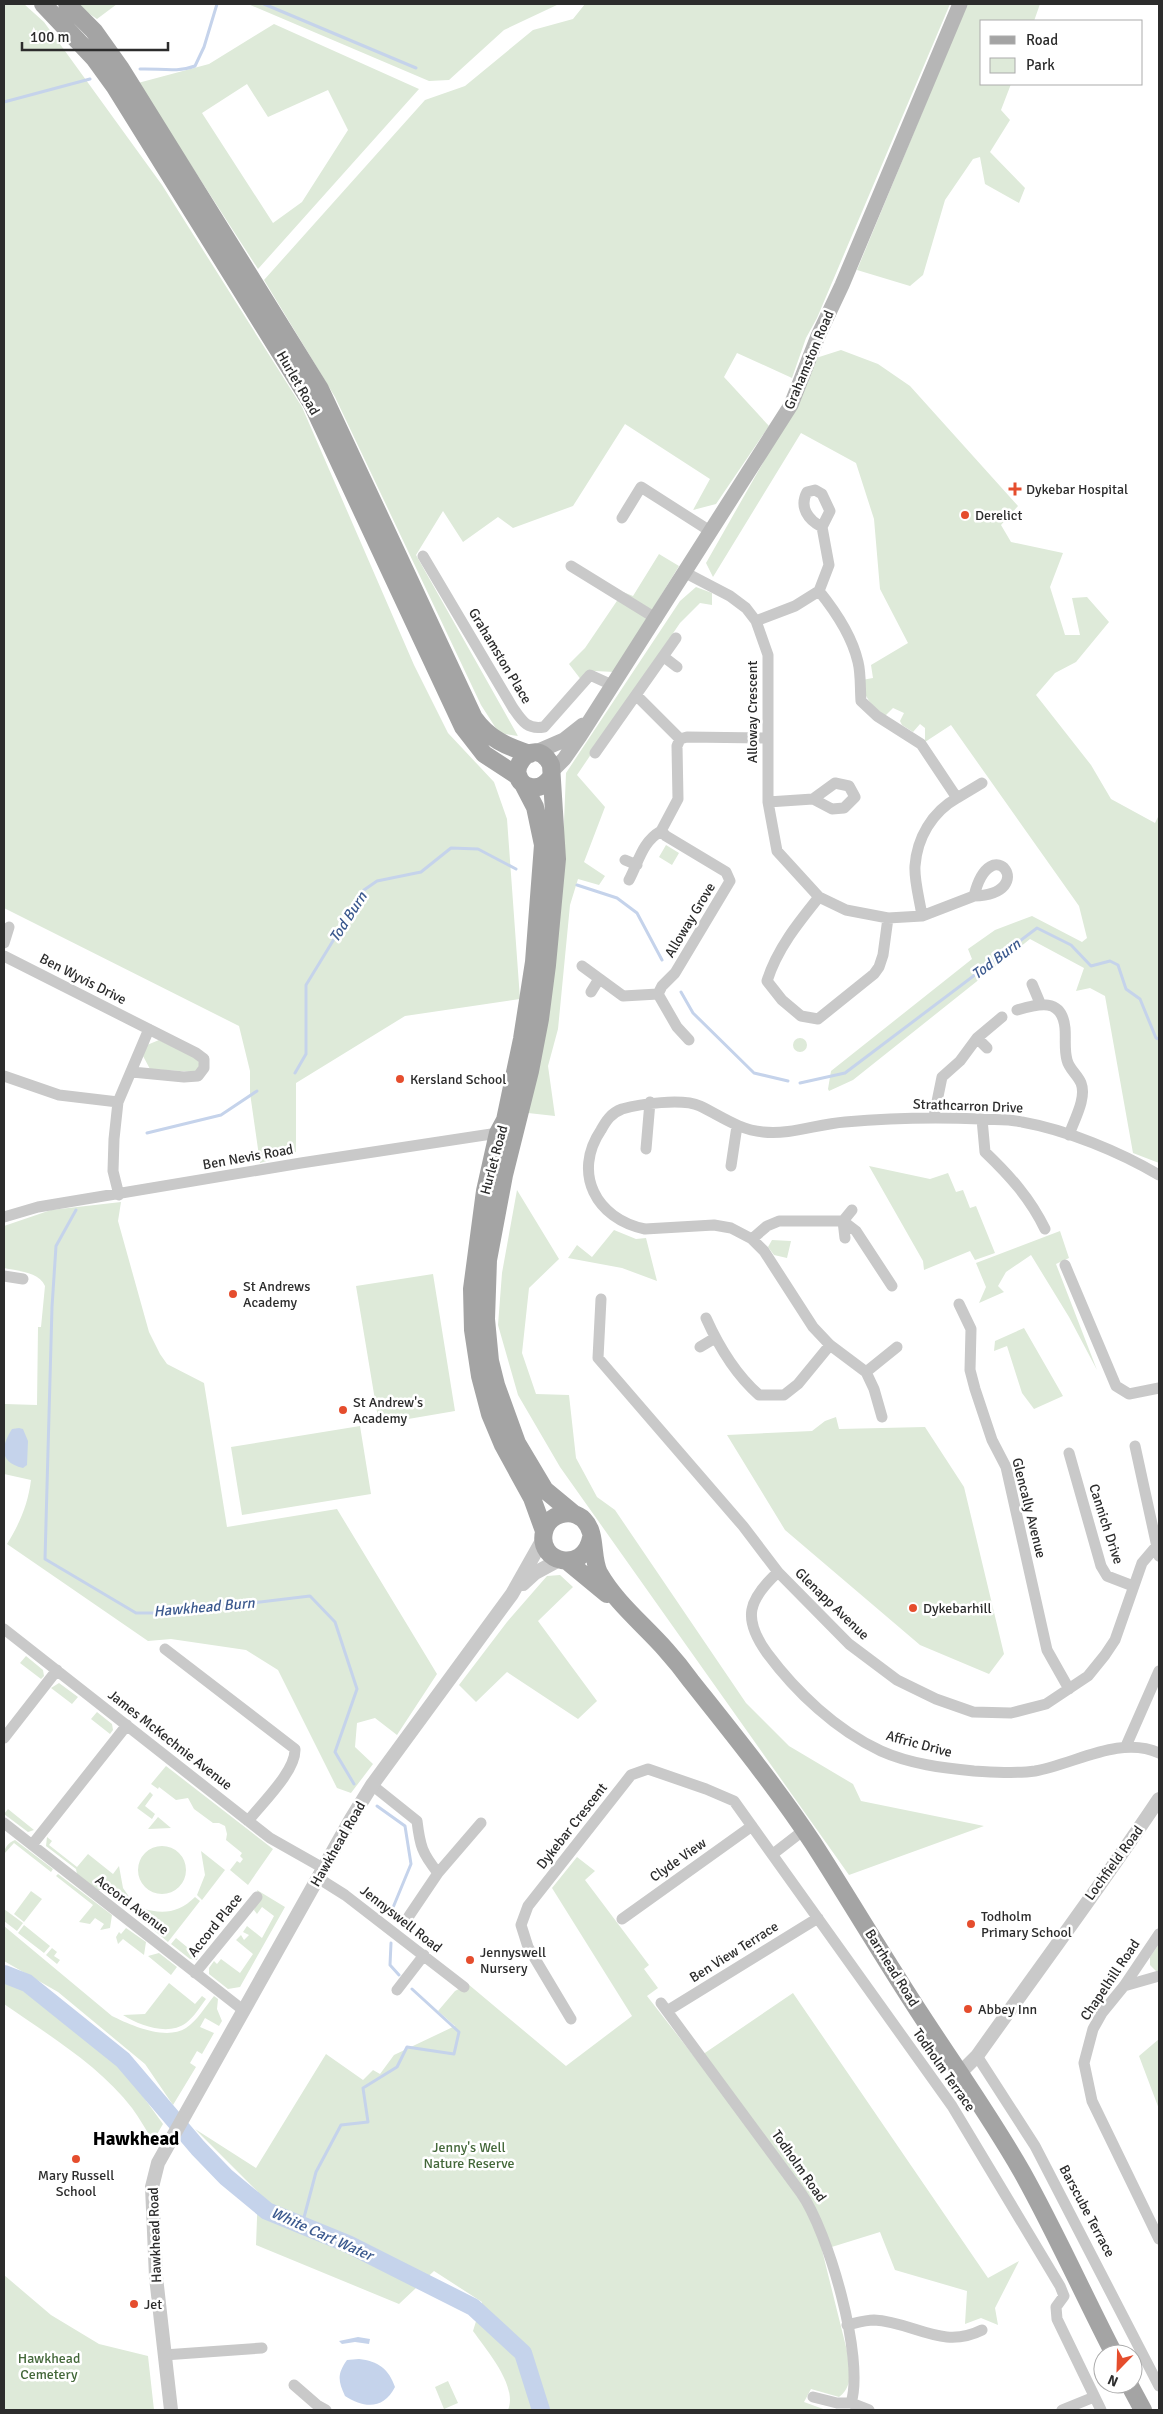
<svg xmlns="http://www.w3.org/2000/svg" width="1163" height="2414" viewBox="0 0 1163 2414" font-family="Signika,sans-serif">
	<rect width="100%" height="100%" fill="#fff"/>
	<!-- green -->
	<path fill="#deead9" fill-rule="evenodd" d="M4,4H24L44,22L162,185L302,407L414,665L448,733L494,782L507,819L520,999L405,1016L296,1083V1152L260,1163L250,1093V1071L239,1026L4,908Z
		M75,4H117L97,19Z
		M248,4H559L504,30L449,80L429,81Z
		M585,4H950L817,318L806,338L792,378L737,353L724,377L769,426L716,504L693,510L710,479L625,424L573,506L513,528L498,517L463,542L443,511L416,555L518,736L499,733L481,705L335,397L264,280L425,100L465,86L533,30L573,19Z
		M967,4H1040L1034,21H982V84H1011L1001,110L1010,120L990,152L1025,188L1019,203L985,184L980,157L973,159L945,200L923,275L910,286L857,270Z
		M274,24L419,89L258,269L138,83L209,64ZM247,84L268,117L328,90L348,130L302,202L273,223L202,113Z
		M841,350L878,364L910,386L1018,506L1001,525L1011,542L1063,553L1050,587L1065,635H1080L1072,598L1087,597L1109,622L1076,662L1055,673L1036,695L1091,765L1111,799L1155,823L1159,815V1163L1133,1153L1105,996L1090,988L1076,991L1084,968L1030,939L853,1080L829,1091L828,1089L831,1071L972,959L968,949L995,930L1032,916L1082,942L1087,938L1079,906L951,725L925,742V728L920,724L913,732L902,725L900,721L904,713L893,708L885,716C872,706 863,697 862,680L873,678L871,665L908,643L880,589L874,519L856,463L801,433L713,577L706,563L764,461L816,358Z
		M659,554L679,566L614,672L595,671L582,681L569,664L585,648L623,592L633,596Z
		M696,587L712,593V605L700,603L680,623L577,775L605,807L584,862L605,876L599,885L578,879L570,905L558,1029L548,1066L555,1116L528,1113L561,894L566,773L680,601Z
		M666,845L679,853L672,865L659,857Z
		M793 1045a7 7 0 1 1 14 0a7 7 0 1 1-14 0Z
		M159,1040L198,1059L200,1067L195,1072L150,1069L143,1056L147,1045Z
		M869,1166L930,1179L948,1173L956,1192L963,1190L970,1208L976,1206L995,1253L975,1260L970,1251L924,1270L923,1261Z
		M517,1190L559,1259L529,1288L522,1353L536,1394L569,1395L576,1458L597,1497L615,1510L746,1703L789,1746L853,1784L861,1801L984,1826L849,1875L560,1467L518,1395L498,1325L502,1273Z
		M121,1202L118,1221L149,1332L160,1354L167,1364L204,1383L227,1527L337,1509L437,1674L397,1735L375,1718L357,1723L355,1747L373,1764L351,1793L337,1788L278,1670L246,1650L171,1639L148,1641L7,1544C20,1523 28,1504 31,1480L4,1474L5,1404L37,1405L38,1327H41L45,1286C39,1272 18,1271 4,1268V1226L51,1210Z
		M614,1230L636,1239L646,1238L657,1281L622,1268L568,1258L577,1245L592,1257Z
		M1060,1231L1069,1258L1056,1264L1097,1370L1069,1317L1031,1255L1006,1272L998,1286L1004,1292L979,1303L986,1287L976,1263Z
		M772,1240L791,1241L787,1258L774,1255L768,1247Z
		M433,1274L455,1411L379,1424L356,1286Z
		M1024,1328L1063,1396L1034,1409L1022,1393L1007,1346L994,1351L995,1341Z
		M836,1417L839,1429L925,1427L964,1487L1004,1654L989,1674L920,1645L785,1530L727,1435L812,1431L825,1421Z
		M360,1426L371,1494L242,1515L231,1447Z
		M560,1575L573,1587L538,1621L597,1701L578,1719L507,1672L476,1702L459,1685L507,1622L547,1576Z
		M26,1656L43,1670L44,1676L41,1679L20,1663Z
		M59,1683L78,1697L72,1704L51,1688Z
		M97,1712L112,1724L113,1730L110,1734L91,1719Z
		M166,1766L273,1849L248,1885L230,1870L237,1861L240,1863L243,1859L240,1856L242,1853L226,1840L227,1834L225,1826L219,1823H213L194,1809L188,1798L176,1800L159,1787L158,1789L151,1784Z
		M150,1792L153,1795L145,1806L155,1814L152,1819L137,1808Z
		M8,1809L34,1830L28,1832L4,1814Z
		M158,1817L171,1828L148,1829Z
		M47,1837L52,1841L49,1845L77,1867L88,1854L113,1874L119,1866L123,1888L130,1898L122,1905L101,1890H96L77,1874L76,1869L46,1846Z
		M15,1840L53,1869L51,1872L14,1843L4,1854C4,1848 9,1842 15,1840Z
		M138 1870a24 24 0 1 1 48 0a24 24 0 1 1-48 0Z
		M201,1851L225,1870L202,1900L197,1895L205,1875Z
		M577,1857L595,1871L585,1880L649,1965L644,1969L658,1988L647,1996L696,2059L793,1993L988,2278L1019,2261L995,2308L998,2325L981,2318L965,2324L967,2291L895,2270L880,2232L822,2250L851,2367C850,2379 849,2390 839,2397L811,2389L804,2402L826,2410H508C518,2386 487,2351 473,2331L482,2302L434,2271L399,2304L256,2245L258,2192L195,2129L256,2168L326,2054L363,2080L373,2070L380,2074L394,2055L455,2026L438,2011L455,1991L468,1984L566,2066L632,2016L552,1888Z
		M58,1874L112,1915L110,1928L100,1930L104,1924L95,1918L90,1924L79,1922L93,1905L56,1876Z
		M257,1890L285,1907L240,1987L228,1989L209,1974V1968L214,1961L217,1964L221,1959L240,1973L253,1954L236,1940L241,1935L244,1940L249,1935L243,1932L247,1926L262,1938L274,1916L262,1907L257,1914L254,1910L259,1898Z
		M31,1891L42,1899L24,1922L14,1914Z
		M195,1897L200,1901L168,1942L137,1916L142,1908C162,1915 179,1913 195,1897Z
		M4,1909L23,1923L17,1931L4,1921Z
		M24,1925L50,1946L44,1953L18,1933Z
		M4,1926L112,2016C130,2025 166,2041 186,2028C197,2021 205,2007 214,1996L218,1999L217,2009L222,2021L219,2026L205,2018L200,2027L214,2033L202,2054L197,2051L190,2063L196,2067L173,2105L145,2064L58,1992L4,1961Z
		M126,1928L146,1942L144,1955L123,1939L118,1944L116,1937L119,1932L121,1934Z
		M176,1938L198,1956L197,1960L190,1959L171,1944Z
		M1159,1944V1971H1156L1150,1965V1957Z
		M52,1948L57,1952L54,1956L60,1960L57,1964L46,1955Z
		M159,1953L177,1967L171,1975L148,1956Z
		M4,1981L22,1990L118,2062L163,2124L153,2141C146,2130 140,2119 132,2108C100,2066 47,2034 4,2004Z
		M169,1983L195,2004L202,1996L206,1999C200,2007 194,2017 186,2023C169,2036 140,2026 123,2015L145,2014Z
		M1159,2039V2109L1139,2056Z
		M4,2275L51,2315L99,2344L148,2356L154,2410H4Z
		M448,2381L458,2403L444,2409L435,2387Z"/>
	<!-- water -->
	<path fill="#c5d3eb" d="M19,1428L23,1429L28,1441L27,1465L23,1468C0,1463 0,1448 12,1429Z
		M358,2337L370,2339L369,2344L355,2342L342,2344L339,2341Z
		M359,2359C378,2361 389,2369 395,2387C384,2409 365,2409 345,2396C338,2381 337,2374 347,2360Z"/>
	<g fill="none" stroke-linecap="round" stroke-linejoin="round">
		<!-- stream -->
		<path stroke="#c5d3eb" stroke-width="3" d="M264,4L416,68
			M140,69C158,68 177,73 195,66L204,47L217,4
			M4,102L90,79
			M577,885L617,898L637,913L662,960
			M681,992L693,1013L754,1073L788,1081
			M295,1073L306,1054V985L364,890L377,881L421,872L451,848L478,849L516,869
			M800,1083L845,1073L1037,928L1071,945L1091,966L1110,961L1118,965L1126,989L1140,999L1156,1038L1159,1039
			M147,1133L221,1115L257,1091
			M76,1210L56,1246L52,1307L45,1559L136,1613H169L310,1596L335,1622L357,1689L335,1752L354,1784
			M377,1806L405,1826L411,1864L392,1910
			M391,1943L390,1965L399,1975
			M302,2225L316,2172L341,2125L368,2122L363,2088L397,2067L407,2047L454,2054L459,2032L412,1989"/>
		<!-- river -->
		<path stroke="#c5d3eb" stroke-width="18" d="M4,1974L27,1983L123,2060L198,2148L226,2177L267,2211L348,2244L473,2307L523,2353L541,2410"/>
		<!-- minor -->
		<path stroke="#c9c9c9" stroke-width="11" d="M622,518L641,487L710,531
			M423,556L513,708C522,721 527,730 544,727L590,675L612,685
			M571,566L657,619
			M684,572L730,596L746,608L756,621L768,655V802L777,851L819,897L846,910L888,918L922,916L974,896C991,827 1040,894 974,896
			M819,591C836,612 852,636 858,662C861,674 860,688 861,701L877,716L921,744L957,798C932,812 917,838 915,866C914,881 920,901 922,916
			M756,621L795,606L819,591L829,565L822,527L830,511L822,494L815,490L807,492C799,507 808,520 822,527
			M664,657L677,667
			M636,695L680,739
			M595,753L676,638
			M957,798L982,783
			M768,802L813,799L835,783L849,786L855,797L844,808L832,809L813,799
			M625,860L637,865
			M629,880C639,861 642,842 661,831
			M819,897C798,923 777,949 767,981L782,1000L801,1016L818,1019L874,974L879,967L883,955L888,918
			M4,943L9,927
			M4,956L196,1053L204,1059V1068L198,1076L184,1077L132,1072
			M582,966L623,996L658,994
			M1032,984L1040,1003
			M591,992L599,979
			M1017,1010C1038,1004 1062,997 1065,1028C1066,1039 1064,1049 1067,1060C1069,1069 1077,1074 1081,1083C1087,1098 1074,1120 1069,1135
			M977,1038L987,1048
			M689,1040L677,1027L658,994L662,986L675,973L730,881L726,872L666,836L661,831L678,799L677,746L680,739L687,737L766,738
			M4,1076L59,1095L118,1102
			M934,1116L942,1077L960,1061L977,1038L1002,1017
			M982,1119L985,1152C1010,1176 1030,1198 1045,1229
			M646,1149L650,1102
			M731,1166L737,1126
			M119,1195L113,1171L114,1139L118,1102L149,1029
			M4,1217L38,1207L301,1163L498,1133
			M845,1238L843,1221L852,1210
			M752,1239L767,1226L779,1221H843L856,1231L892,1286
			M1065,1265L1116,1386L1129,1394L1159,1388
			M4,1276L23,1279
			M601,1299L598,1358L743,1526L778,1572L849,1644L897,1680L936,1699L973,1712L1011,1713L1046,1704L1088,1676L1105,1655L1115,1640L1142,1563L1159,1543
			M959,1304L971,1329L970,1370L975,1389L992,1440L1006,1467L1047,1650L1069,1689
			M706,1318C719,1347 735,1374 759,1395H784L798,1384L830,1345
			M700,1347L715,1338
			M866,1372L897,1347
			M882,1417L874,1389L866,1372L830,1345L813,1327L764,1251L752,1239L731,1228L714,1225L645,1229C596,1219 572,1173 601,1130C606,1121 611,1113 622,1109C640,1104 682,1098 700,1106C721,1116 739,1130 763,1132C791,1135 817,1124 845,1122C890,1118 935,1117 981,1119C994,1120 1009,1119 1022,1122C1067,1130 1120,1152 1159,1175
			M1135,1446L1159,1556
			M1069,1453L1101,1566L1107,1576L1133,1586
			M778,1572C748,1600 742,1618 767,1653C796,1692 836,1730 881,1751C910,1764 943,1768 974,1771C993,1772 1015,1774 1035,1771C1075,1764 1120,1735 1159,1753
			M4,1629L270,1838L323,1868
			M165,1649L295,1749C296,1771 262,1803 248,1821
			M4,1738L57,1670
			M1126,1746L1159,1671
			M372,1785L417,1821C420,1846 422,1853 438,1873L409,1916
			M4,1823L243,2010
			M32,1845L127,1725
			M773,1854L804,1830
			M438,1873L481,1823
			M318,1878L345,1895L464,1987
			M622,1919L752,1826
			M1159,1934L1124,1986L1102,2013L1093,2029L1084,2063L1092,2101L1159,2239
			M195,1973L257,1897
			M1124,1986L1159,1976
			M397,1990L424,1955
			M661,2003L801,2193C828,2231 865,2358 851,2403
			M667,2011L818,1918
			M571,2019L528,1947L521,1925L528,1906L631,1775L648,1769L706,1789L734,1801L952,2106L1060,2286L1064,2296L1056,2307L1057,2319L1101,2410
			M977,2056L1035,2146L1159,2386
			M847,2325C856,2323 865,2320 874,2320C914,2322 942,2350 982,2330
			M164,2355L262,2348
			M294,2385L317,2405L326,2410
			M813,2397L837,2403H851L869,2410
			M1062,2410L1094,2397"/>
		<!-- tertiary -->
		<path stroke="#c9c9c9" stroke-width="14" d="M523,1584L535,1573L559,1560
			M961,2072L977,2056C1038,1970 1101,1886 1159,1799
			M171,2410L156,2277L152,2187L158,2163L351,1819L372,1785L512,1594L543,1539"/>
		<!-- secondary -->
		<path stroke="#b6b6b6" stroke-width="15" d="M534,753L564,740L583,725
			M552,771L564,759L580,736L791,405L818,336L842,285L960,4"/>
		<!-- primary -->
		<path stroke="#a4a4a4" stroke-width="18" d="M43,4L94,58L115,87L312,404L463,727L484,754L519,777
			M67,4L94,31L121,69L320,389L474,718C489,739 506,746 530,754
			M551,777C546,784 540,789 531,787C498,780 533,729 551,765L557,859L547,965L540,1019L530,1071L504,1175L488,1260L486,1319L490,1361L496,1385L517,1443L545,1490L574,1514
			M522,782L535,807L543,845L534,962L522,1039L505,1120L498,1133L485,1191L472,1289L473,1330L480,1376L490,1414L503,1445L532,1498L544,1531
			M591,1538C584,1574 537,1563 544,1532C548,1514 571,1507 584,1520C597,1533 591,1557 599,1573C616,1603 644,1625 666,1650C675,1660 683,1670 691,1681C733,1734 776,1787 813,1843C853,1905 890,1969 931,2030C962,2077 994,2123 1022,2172C1055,2231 1083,2294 1114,2354
			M567,1561L607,1594
			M1129,2384L1143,2410"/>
	</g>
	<!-- markers -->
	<g fill="#e54d2d" stroke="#fff" stroke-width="2">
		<path d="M1012.5 481.5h5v5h5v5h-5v5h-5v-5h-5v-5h5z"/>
		<circle cx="965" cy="515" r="5"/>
		<circle cx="400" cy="1079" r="5"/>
		<circle cx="233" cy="1294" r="5"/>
		<circle cx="343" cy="1410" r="5"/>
		<circle cx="913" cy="1608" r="5"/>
		<circle cx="971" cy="1924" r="5"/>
		<circle cx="470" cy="1960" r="5"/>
		<circle cx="968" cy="2009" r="5"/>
		<circle cx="76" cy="2159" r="5"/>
		<circle cx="134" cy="2304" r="5"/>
	</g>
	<g text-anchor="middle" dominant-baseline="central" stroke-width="5" stroke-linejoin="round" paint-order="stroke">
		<!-- street labels -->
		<g font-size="14" fill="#2c2c2c" stroke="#fff">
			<text transform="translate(809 360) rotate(-67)">Grahamston Road</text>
			<text transform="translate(298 383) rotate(60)">Hurlet Road</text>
			<text transform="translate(500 656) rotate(59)">Grahamston Place</text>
			<text transform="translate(752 712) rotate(-90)">Alloway Crescent</text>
			<text transform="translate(690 920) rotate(-59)">Alloway Grove</text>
			<text transform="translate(83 979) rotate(27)">Ben Wyvis Drive</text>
			<text transform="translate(968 1106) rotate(2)">Strathcarron Drive</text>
			<text transform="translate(248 1157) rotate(-10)">Ben Nevis Road</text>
			<text transform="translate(494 1160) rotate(-75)">Hurlet Road</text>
			<text transform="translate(1029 1508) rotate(76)">Glencally Avenue</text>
			<text transform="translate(1106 1524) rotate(72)">Cannich Drive</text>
			<text transform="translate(832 1604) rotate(44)">Glenapp Avenue</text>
			<text transform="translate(170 1740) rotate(38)">James McKechnie Avenue</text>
			<text transform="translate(919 1744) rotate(15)">Affric Drive</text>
			<text transform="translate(572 1826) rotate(-52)">Dykebar Crescent</text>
			<text transform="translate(338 1844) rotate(-60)">Hawkhead Road</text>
			<text transform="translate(678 1860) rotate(-35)">Clyde View</text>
			<text transform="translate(1114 1863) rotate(-54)">Lochfield Road</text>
			<text transform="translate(132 1905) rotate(37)">Accord Avenue</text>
			<text transform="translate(401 1919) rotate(38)">Jennyswell Road</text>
			<text transform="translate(215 1925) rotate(-51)">Accord Place</text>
			<text transform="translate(734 1952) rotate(-32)">Ben View Terrace</text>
			<text transform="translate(892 1968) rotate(58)">Barrhead Road</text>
			<text transform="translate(1110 1980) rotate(-56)">Chapelhill Road</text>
			<text transform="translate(944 2070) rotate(55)">Todholm Terrace</text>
			<text transform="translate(799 2166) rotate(55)">Todholm Road</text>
			<text transform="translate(1087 2211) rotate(62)">Barscube Terrace</text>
			<text transform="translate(155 2235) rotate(-92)">Hawkhead Road</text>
		</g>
		<!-- poi labels -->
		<g font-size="14" fill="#2c2c2c" stroke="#fff" text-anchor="start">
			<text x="1026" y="489">Dykebar Hospital</text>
			<text x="975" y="515">Derelict</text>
			<text x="410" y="1079">Kersland School</text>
			<text x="243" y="1286">St Andrews<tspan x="243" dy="16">Academy</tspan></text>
			<text x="353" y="1402">St Andrew's<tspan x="353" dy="16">Academy</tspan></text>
			<text x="923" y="1608">Dykebarhill</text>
			<text x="981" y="1916">Todholm<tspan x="981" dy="16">Primary School</tspan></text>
			<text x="480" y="1952">Jennyswell<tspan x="480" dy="16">Nursery</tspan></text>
			<text x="978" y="2009">Abbey Inn</text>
			<text x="76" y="2175" text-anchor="middle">Mary Russell<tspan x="76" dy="16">School</tspan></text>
			<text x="144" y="2304">Jet</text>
		</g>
		<!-- park labels -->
		<g font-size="14" fill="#44683a" stroke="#fff">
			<text x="469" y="2147">Jenny's Well<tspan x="469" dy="16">Nature Reserve</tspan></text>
			<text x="49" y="2358">Hawkhead<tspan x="49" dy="16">Cemetery</tspan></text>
		</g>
		<!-- water labels -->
		<g font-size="15" font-style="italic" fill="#3b598e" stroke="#fff">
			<text transform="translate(348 917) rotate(-57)">Tod Burn</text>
			<text transform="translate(996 959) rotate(-37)">Tod Burn</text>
			<text transform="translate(204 1607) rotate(-5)">Hawkhead Burn</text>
			<text transform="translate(322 2234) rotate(24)">White Cart Water</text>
		</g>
		<!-- district labels -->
		<g font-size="19" font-weight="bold" fill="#000" stroke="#fff">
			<text x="136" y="2139">Hawkhead</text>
		</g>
	</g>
	<!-- border -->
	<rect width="1163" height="2414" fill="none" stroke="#2c2c2c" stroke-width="10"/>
	<!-- legend -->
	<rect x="980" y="20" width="162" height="65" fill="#ffffff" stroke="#ababab"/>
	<rect x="990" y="36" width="25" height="8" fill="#a4a4a4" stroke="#ababab"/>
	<text x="1026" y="45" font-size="15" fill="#2c2c2c">Road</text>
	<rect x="990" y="58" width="25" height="15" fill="#deead9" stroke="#ababab"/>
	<text x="1026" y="70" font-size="15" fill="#2c2c2c">Park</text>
	<!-- north arrow -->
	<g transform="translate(1118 2369) rotate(203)"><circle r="24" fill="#ffffff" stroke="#ababab"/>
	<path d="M0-4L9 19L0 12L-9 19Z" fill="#e54d2d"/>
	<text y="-8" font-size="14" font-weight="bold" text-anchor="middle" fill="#2c2c2c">N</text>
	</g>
	<!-- scale -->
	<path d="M22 42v8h146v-8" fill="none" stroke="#2c2c2c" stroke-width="2.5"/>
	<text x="30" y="42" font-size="15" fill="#2c2c2c" stroke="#ffffff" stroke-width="4" paint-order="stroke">100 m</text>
</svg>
